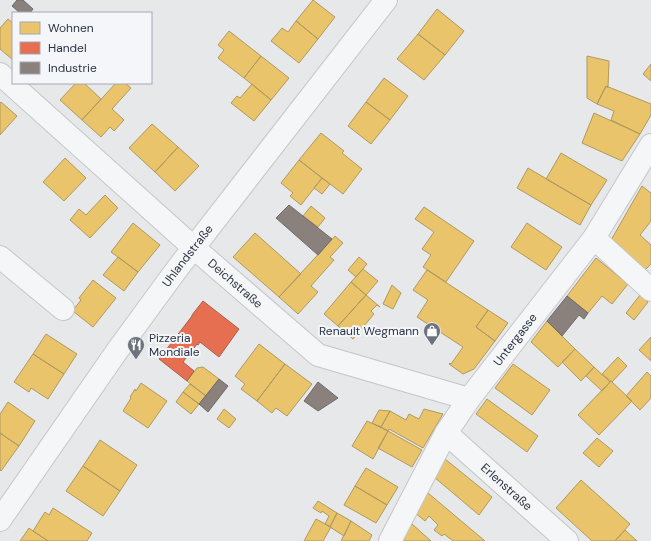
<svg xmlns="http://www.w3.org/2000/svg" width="651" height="541" viewBox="0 0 651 541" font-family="'DM Sans',sans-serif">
	<rect width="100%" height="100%" fill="#e6e8ea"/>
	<!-- homes -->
	<path fill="#e9c46a" stroke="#b0995f" d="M313,0L335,17L318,39L296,21Z
		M437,9L464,31L445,55L418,34Z
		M8,19L13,23V60L0,49V28Z
		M296,21L318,39L299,63L271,41L282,28L288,32Z
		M229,31L261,56L244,78L218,58L224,50L218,45Z
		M418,34L445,55L424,80L397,59Z
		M261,56L289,78L271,100L244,78Z
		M587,56L609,61L608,88L606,86L597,104L587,98Z
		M651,64V81L643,74Z
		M384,78L408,96L390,120L366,102Z
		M76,83H84L101,99L82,120L60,100Z
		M116,83H125L131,88L112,109L124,120L114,131L110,127L101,137L82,120Z
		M252,84L271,100L254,121L231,103L237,96L240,98Z
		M606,86L651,104V115L640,134L611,120L614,111L597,104Z
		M1,102L17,116L0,135V104Z
		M366,102L390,120L371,144L348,126Z
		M594,113L640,134L622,161L582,143Z
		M152,124L178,147L155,172L129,148Z
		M321,133L344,151L342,153L362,169L343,194L299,160Z
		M178,147L199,166L175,191L155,172Z
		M561,153L607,180L591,205L546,179Z
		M65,158L86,178L64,201L43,182Z
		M299,160L322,178L301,205L290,196L293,193L281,183Z
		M528,168L591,205L580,225L517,188Z
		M322,178L330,184L322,194L314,188Z
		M642,186L651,193V221L640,235L651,245V264L645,270L611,240Z
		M105,195L118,208L90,238L70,220L79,209L86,215Z
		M311,206L325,218L318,227L303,216Z
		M424,207L474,241L446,282L423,267L431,255L422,249L434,232L415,219Z
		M133,223L160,245L138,272L111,252Z
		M527,223L562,247L546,270L511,247Z
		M255,233L301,274L279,297L233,257Z
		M335,236L343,243L330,257L334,260L311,286L318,292L298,314L279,297Z
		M118,257L138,272L124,291L103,275Z
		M359,257L367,264L356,277L348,270Z
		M596,258L628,284L612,304L602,296L588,313L567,296Z
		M363,269L378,281L366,295L351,282Z
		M427,270L488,310L476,327L495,341L474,369L463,374L449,364L450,363L451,364L463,347L417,317L428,300L413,290Z
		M93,280L116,298L93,327L69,308L70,306L74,309L81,300L79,298Z
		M351,282L366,295L338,326L324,314Z
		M392,285L401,293L393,309L383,304Z
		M366,295L380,307L377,305L371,311L374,314L353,339L338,326Z
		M640,295L648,302L634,320L626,313Z
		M488,310L508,323L495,341L476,327Z
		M547,321L575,349L558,367L531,342Z
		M46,334L77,354L64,374L33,354Z
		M651,337V361L639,350Z
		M259,344L285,364L257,401L241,389L245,384L235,376Z
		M575,349L594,367L581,381L562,362Z
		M33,354L64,374L48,399L31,388L29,392L14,382Z
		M618,357L627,366L612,382L602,374Z
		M285,364L312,384L287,416L276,408L272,413L257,401Z
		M513,364L550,390L532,415L495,388Z
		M203,367L219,379L206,396L187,381L197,368Z
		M594,367L610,382L602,391L586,376Z
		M647,372L651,376V398L640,410L626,396Z
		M611,381L632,401L599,435L578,415Z
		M141,383L167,401L148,428L123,411L131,398L130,397L135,389L136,391Z
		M190,384L206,396L199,404L183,392Z
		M183,392L199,404L191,414L176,402Z
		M487,399L538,436L527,452L476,414Z
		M8,402L35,421L19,446L0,433V414Z
		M224,409L236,419L229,428L217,419Z
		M424,409L443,414L423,448L389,429L388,431L381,427L390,411L406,420L409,414L419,419Z
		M379,410L390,411L381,427L372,423Z
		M367,421L388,431L373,459L352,446Z
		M388,431L422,450L412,467L378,448Z
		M0,433L19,446L1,471L0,470Z
		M597,438L613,451L599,467L583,453Z
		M100,440L137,465L120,491L83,466Z
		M445,459L492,497L479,515L434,477Z
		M83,466L120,491L103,516L66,491Z
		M366,468L398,487L387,505L355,486Z
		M581,480L630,524L615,541H592L556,508Z
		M355,486L387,505L376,523L344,505Z
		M428,493L485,541H453L444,534L442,536L434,530L438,525L429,516L425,521L414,512L420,501Z
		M318,501L337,513L330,527L325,524L329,516L322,511L321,513L313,508Z
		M53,508L92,533L87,541H48L33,531L45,512L49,515Z
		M337,513L351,521L344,536L330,527Z
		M316,519L331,527L323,541H304Z
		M351,521L372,535L369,541H341Z
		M412,524L431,541H397Z
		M29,528L33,531L48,541H20Z
		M625,530L637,541H615Z"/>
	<!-- shops -->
	<path fill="#e76f51" stroke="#af5d4d" d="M203,301L239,329L219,357L200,342L198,345L197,344L183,362L194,371L187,381L159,359L192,316V315Z"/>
	<!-- industry -->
	<path fill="#8a817c" stroke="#6e6a6c" d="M17,0H23L33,9L30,13H20L12,6Z
		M289,205L332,239L318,255L276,218Z
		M567,296L588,313L584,319L579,315L562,336L547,321Z
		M219,379L228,386L208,412L199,404Z
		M318,382L338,398L318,411L304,401Z"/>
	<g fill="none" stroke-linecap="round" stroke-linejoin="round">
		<defs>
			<g id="minor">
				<path id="s1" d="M0,74L193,247L318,355L469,399"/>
				<path d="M594,238L651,290"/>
				<path d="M0,257L63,309"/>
				<path id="s2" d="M446,433L567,541"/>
				<path id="s3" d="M0,520L117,351L177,269L386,0"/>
				<path id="s4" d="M390,541L446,433L469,399L594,238L651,145"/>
			</g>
		</defs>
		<!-- minor casing -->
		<use href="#minor" stroke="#c4c6c8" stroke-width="24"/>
		<!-- minor -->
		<use href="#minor" stroke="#f5f6f7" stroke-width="22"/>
	</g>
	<!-- icons -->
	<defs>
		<symbol id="shop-pin" viewBox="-11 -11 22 30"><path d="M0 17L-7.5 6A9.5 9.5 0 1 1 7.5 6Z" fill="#6c737f" stroke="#f4f6f9"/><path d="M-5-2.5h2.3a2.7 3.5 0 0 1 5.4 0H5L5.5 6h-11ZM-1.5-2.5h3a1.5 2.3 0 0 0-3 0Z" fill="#fff"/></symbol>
		<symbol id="restaurant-pin" viewBox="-11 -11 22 30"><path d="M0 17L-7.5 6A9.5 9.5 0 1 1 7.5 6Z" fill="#6c737f" stroke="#f4f6f9"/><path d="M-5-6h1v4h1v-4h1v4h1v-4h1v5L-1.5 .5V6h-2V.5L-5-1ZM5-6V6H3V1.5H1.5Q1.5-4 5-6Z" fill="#fff"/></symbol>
	</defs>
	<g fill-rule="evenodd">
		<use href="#shop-pin" x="422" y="321" width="20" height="27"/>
		<use href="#restaurant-pin" x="126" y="335" width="20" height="27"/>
	</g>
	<g text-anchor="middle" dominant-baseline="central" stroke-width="4" stroke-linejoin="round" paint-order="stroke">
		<!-- street labels -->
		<g font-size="12" fill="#2b3445" stroke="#f4f6f9">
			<text stroke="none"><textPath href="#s3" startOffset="324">Uhlandstraße</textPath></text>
			<text stroke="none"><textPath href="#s1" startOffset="315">Deichstraße</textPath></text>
			<text stroke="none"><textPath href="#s4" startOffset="238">Untergasse</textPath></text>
			<text stroke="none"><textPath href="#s2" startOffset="81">Erlenstraße</textPath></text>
		</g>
		<!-- poi labels -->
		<g font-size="12" fill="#2b3445" stroke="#f4f6f9" text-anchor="end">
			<text x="419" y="331">Renault Wegmann</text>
			<text x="149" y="338" text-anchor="start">Pizzeria<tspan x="149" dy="14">Mondiale</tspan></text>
		</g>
	</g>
	<!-- legend -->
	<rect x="12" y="12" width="140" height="72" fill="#f4f6f9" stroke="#a4a8b1"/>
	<rect x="20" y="22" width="20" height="12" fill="#e9c46a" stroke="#a4a8b1"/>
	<text x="48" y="32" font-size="12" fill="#2b3445">Wohnen</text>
	<rect x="20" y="42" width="20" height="12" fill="#e76f51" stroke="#a4a8b1"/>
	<text x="48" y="52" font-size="12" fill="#2b3445">Handel</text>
	<rect x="20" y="62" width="20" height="12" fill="#8a817c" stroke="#a4a8b1"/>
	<text x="48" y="72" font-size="12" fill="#2b3445">Industrie</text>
</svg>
